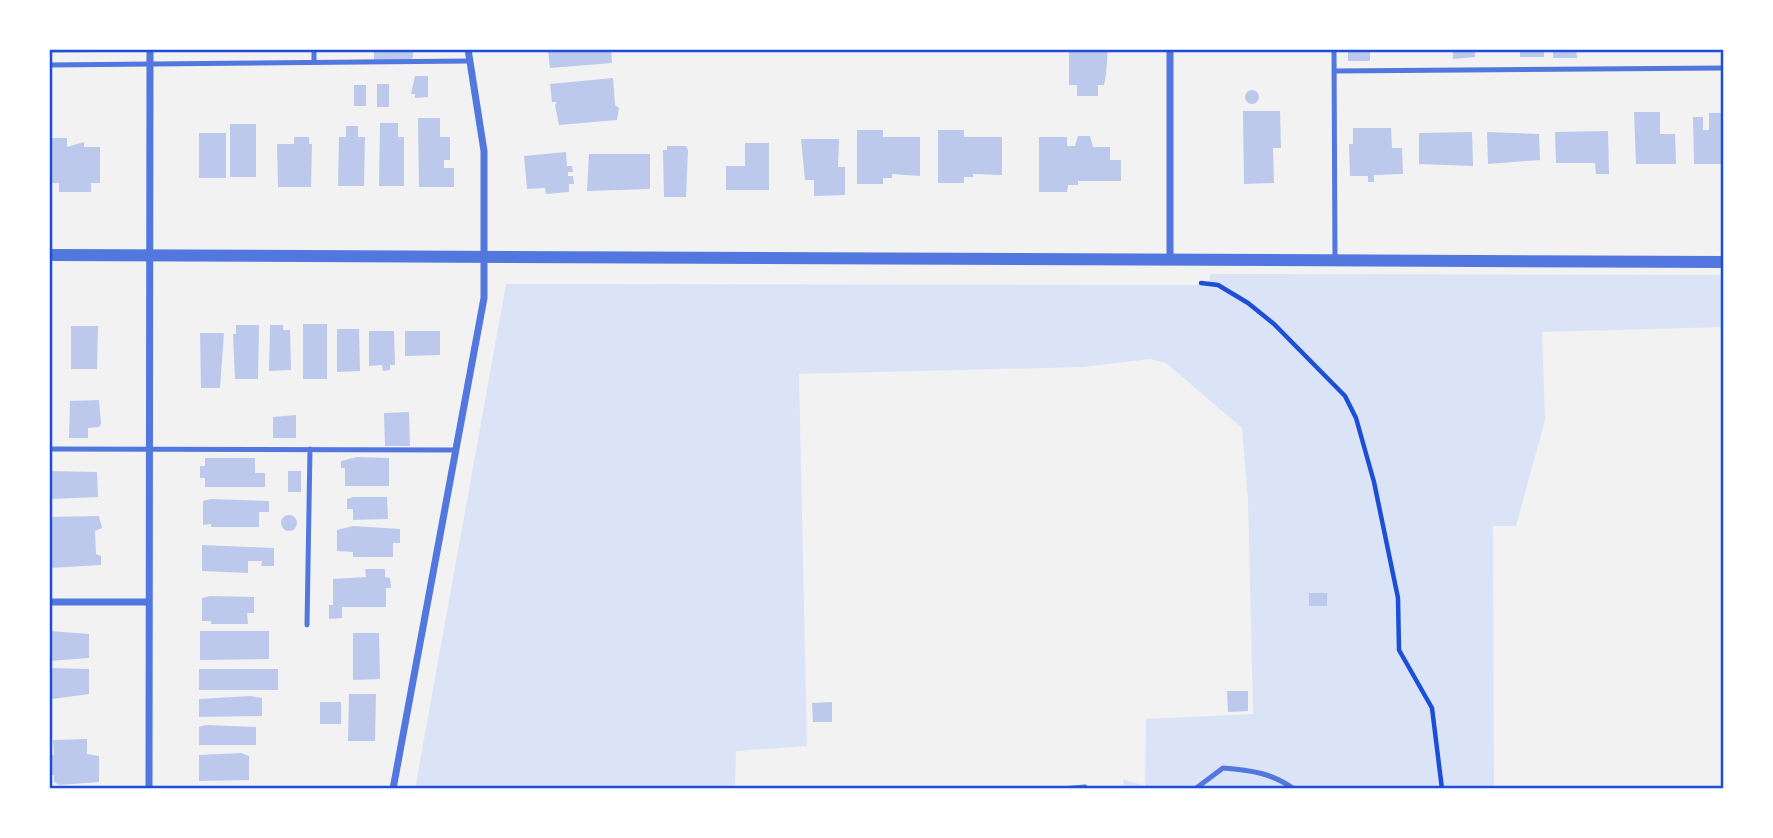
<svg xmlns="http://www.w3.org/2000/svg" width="1773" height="838" viewBox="0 0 1773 838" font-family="'Work Sans',sans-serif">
	<rect width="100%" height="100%" fill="#f2f2f2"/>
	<!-- green -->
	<path fill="#dbe4f7" d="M1210,274L1724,275V327L1542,332L1545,420L1516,526H1493L1494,789H1124L1123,779L1145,786L1146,719L1253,714L1248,500L1242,428L1166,363L1150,359L1082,367L799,374L807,746L736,751L735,789H415L506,284L1209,285Z"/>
	<!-- building -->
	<path fill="#bdc9ec" d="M49,49H97V52L51,53Z
		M374,49H413V57L410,60H374Z
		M611,49L612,63L550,68L548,51L553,49Z
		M1069,49H1108L1106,75L1104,85H1098V96H1077V85H1069Z
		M1246,49H1271V51L1246,52Z
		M1348,49H1370V61H1348Z
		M1453,49H1475V57L1453,59Z
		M1520,49H1544V57H1520Z
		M1553,49H1576L1577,58H1553Z
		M415,76H428V97L415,98V94H411Z
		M613,78L615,105L619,108L617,120L559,125L555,105L557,102H552L550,84Z
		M377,84H389V107H377Z
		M354,85H366V106H354Z
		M1245 97a7 7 0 1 1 14 0a7 7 0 1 1-14 0Z
		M1243,111H1280L1281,148H1273L1274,183L1244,184Z
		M1634,112H1660V134H1675L1676,164H1636Z
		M1709,113H1724V164H1694L1693,117H1703V130H1709Z
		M418,118H440V137H450V160H444V168H454V187H419Z
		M380,123H398V137H404V186H379Z
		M230,124H256V177H230Z
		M346,126H358V137H365L364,186H338L339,137H346Z
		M1353,128H1391L1392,148H1402L1403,174L1374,175V182H1368V176H1350L1349,144H1353Z
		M857,130H883V137H920V176L892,174V178H883V184H857Z
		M938,130H964V137H1002V175L973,174V177H964V183H938Z
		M1608,131L1609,174H1596L1595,163H1556L1555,132Z
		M1472,132L1473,166L1419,164V133Z
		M1487,132L1539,134L1540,160L1488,164Z
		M199,133H226V178H199Z
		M1078,136H1090L1093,147H1110V160H1121V181H1078V185H1068L1067,192H1039V137H1067V146H1075Z
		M294,137H309V144H312L311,187H278L277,144H294Z
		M52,138H67V147L84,142V147H100V183H91V192H59V183H50Z
		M801,139H839L838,167H845V195L814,196V180H805Z
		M745,143H769V190H726V166H745Z
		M667,146H686L688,150L686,197H664L663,150H667Z
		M566,152L567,166H572L573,172H568V176H573L574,184H569V192L546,194L545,188L527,189L524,156Z
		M589,154H650V189L587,191Z
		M303,324H327V379H303Z
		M236,325H259L258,379H235L233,334H236Z
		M270,325H283V330H290L291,370L269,371Z
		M71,326H98L97,369H71Z
		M337,329H359L360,371L337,372Z
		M369,331H394L395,365H390V370L383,371L382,365L369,366Z
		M405,331H440V355L405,356Z
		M200,333H224L220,388H201Z
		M99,400L101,424L99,427L88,428V438H69L70,401Z
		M409,412L410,446H385L384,413Z
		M296,415V438H273V417Z
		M357,457L389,458V486H345V468H341V461Z
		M205,458H255V473H265V487H205V478H200V466H205Z
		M50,471L97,472L98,497L50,499Z
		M288,471H301V492H288Z
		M353,497H387L388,519L353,520V509H347V499Z
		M211,499L269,501V512H259V527H211V524L203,525V501Z
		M281 523a8 8 0 1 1 16 0a8 8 0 1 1-16 0Z
		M99,516L102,528L95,531L96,554L101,556V565L49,568V517Z
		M353,526L400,529V543H393V557H353V552L337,551V530Z
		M202,545L274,548V566H261L262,561H248V573L202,571Z
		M365,569H385V577L390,578L391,588H386V607H342V618L329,619V605H333V579L366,577Z
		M1309,593H1327V606H1309Z
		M210,596L254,597V613H247L248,624H211V621H202V598Z
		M49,631L89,634V658L49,661Z
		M200,631H269V659L200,660Z
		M353,633H379L380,679L353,680Z
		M49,668L89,669V694L52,699V705H49Z
		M199,669H278V690H199Z
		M1227,691H1248V711L1228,712Z
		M349,694H376L375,741H348Z
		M250,696L262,698V716L199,717V699Z
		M320,702H341V724H320Z
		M832,702V722H813L812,703Z
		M206,725L256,727V745H199V727Z
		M87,739V754L99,756V782L59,785L54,782V775L49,776V755H54L53,740Z
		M241,753L249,756V780L199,781V755Z"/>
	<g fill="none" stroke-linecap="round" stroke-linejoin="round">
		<!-- path -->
		<path stroke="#1d4ed8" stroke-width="4.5" d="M1201,283L1218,285L1248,303L1274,324L1345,396L1356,418L1374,482L1398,598L1399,650L1432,708L1442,789"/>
		<!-- service -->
		<path stroke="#5277de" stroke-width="5" d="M314,49V62
			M1334,49L1335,260
			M49,65L470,61
			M1335,71L1724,68
			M49,449L456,450
			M307,625L310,449
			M1061,789L1085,787L1086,789
			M1195,789L1223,768C1250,770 1272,773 1294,789"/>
		<!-- minor -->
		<path stroke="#5277de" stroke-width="7" d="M1170,259V49
			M49,602H149
			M149,789L150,49
			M393,789L484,298V151L468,49"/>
		<!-- tertiary -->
		<path stroke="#5277de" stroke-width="12" d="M49,255L1724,262"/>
	</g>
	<!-- border -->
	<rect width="1773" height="838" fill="none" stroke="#ffffff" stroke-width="102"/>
	<rect x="51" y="51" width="1671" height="736" fill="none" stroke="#1d4ed8" stroke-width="2.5"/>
</svg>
